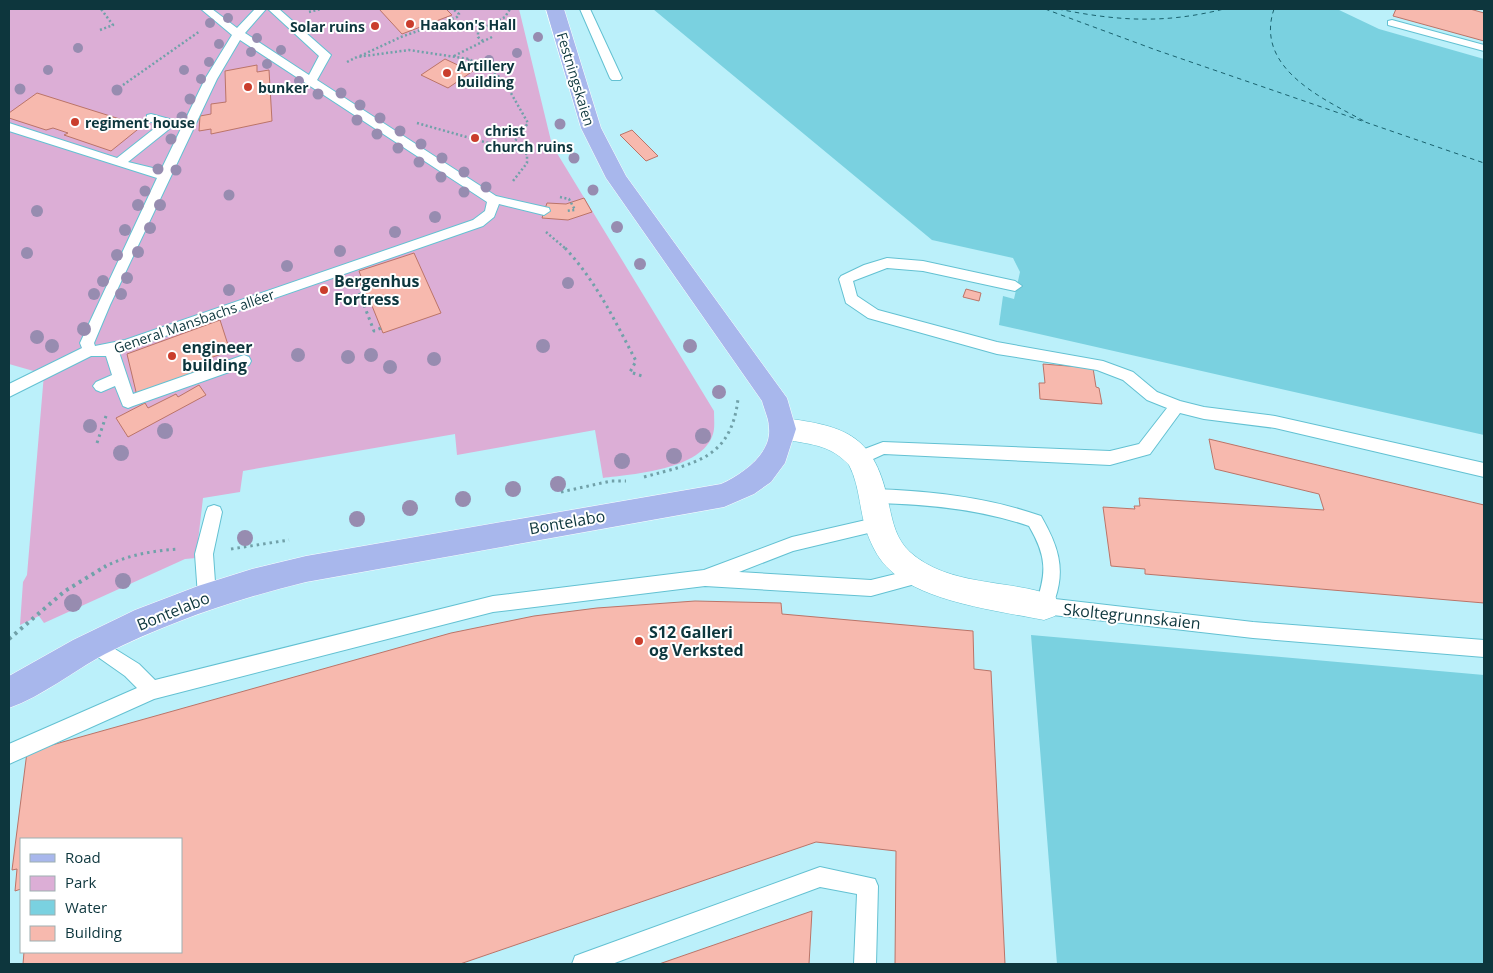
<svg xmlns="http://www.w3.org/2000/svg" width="1493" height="973" viewBox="0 0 1493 973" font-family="'Open Sans',sans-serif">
	<rect width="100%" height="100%" fill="#bbf0fa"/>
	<!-- green -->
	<path fill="#dcaed6" d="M9,9H519L552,145L714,411C714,419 715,428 713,434C702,470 633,474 603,478L595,430L457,455L455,434L243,471L240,492L203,498L196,558L185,559L44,623L39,616L20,625L23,582L27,575L44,374L9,364Z"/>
	<!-- water -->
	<path fill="#7ad1e0" d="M653,9H1337L1379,29L1484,59V435L999,325L1003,296L1014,299L1020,272L1013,258L932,240Z
		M1031,635L1484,675V964H1057Z"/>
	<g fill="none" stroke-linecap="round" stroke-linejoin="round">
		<!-- ferry -->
		<path stroke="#1b626e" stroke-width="1" stroke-dasharray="4.5 4" stroke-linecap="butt" d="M1045,9L1156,50L1484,163
			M1058,9C1118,21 1164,24 1224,9
			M1274,9C1254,68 1323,99 1364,121"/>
	</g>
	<!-- building -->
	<path fill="#f7b9ae" stroke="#bb7468" d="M379,9H446L452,15L402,34Z
		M1396,9H1470L1484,13V41L1393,16Z
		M445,59L462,67L473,71L448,88L421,75Z
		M257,65V72L269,70L272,121L211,134V129L199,131L200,116L211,114V104L226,102L225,71Z
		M37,93L142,126L111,151L64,135L68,133L53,128L46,130L9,118V113Z
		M632,130L658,156L646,161L620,135Z
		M584,198L592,212L568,220L542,218L547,203L566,204Z
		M414,253L441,313L383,333L368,296L365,297L359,280L362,279L359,271Z
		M966,289L981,293L979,301L963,297Z
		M220,320L230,351L210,358L206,367L200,371L137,396L127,354Z
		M1043,364L1093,368L1096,387L1099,388L1102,404L1040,399L1039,383H1045Z
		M199,385L206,395L128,437L116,418L145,403L148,408L176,394L178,397Z
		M1209,439L1484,505V603L1145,574V569L1111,566L1103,507L1135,509L1134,506H1140L1139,498L1324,510L1319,494L1215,469Z
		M695,601L781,603L782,614L973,631L974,669L991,671L1005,964H895L896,851L816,842L460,964H23L24,952H181V839H21V889L15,891L17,869L12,870L27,752L451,633L534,616L597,608Z
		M812,911L809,964H659Z"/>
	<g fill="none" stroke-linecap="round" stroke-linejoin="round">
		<defs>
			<path id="service" d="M201,9H212L237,28L255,9H266L245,33L309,75L319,56L268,9H279L331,55L317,80L496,196L549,208L550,211L544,215L499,204L494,217L483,226L119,352L133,394L244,355L249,357L251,361L249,365L133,406L128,408L123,406L115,386L101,392L96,390L93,386L96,382L112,375L106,356H91L9,397V384L82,348L80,343L157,178L9,131V123L117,158L160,124L147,121V115L151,114L173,120L175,123L173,126L128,162L161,170L205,79L232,35ZM240,40L487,202L485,211L473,220L125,340L95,346L94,343L110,305L217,79Z
				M580,9H590L622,78L620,80H612L610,78Z
				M1392,20L1484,45V51L1388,25V21Z
				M887,258L923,261L1015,281L1022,286L1015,291L923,271L887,268L853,281L857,296L878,310L997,342L1103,361L1133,372L1157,392L1180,401L1204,407L1275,416L1484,463V477L1275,428L1204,419L1180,413L1150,454L1110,465L884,454L860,465L854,463L852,458L854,453L883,442L1110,451L1139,444L1167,408L1147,400L1123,380L1097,370L997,354L868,318L846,303L839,279L841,276L864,265Z
				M874,489C931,491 987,497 1041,516C1057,544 1066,567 1055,599L1253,622L1484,640V657L1253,638L1044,614L1038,612L1035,606C1047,573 1047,557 1029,526C979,509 927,504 874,503L868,501L866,496L868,491Z
				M214,505L220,507L222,512L213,554L216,596L213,602L207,604L201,602L198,596L195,554L206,512L208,507Z
				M879,517L885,519L887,524L885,529L793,551L739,572L871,580L920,568L926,571L929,576L926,581L871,596L705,586L493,612L154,699L9,764V744L137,688L125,676L88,650L85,644L88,638L94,636L139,664L155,680L493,596L704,570L792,537Z
				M9,683L16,686L18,693L16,699L9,702Z
				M820,867L875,879L878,886L876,964H854L857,894L820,887L612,964H572L575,956L583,953Z"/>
			<path id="minor" d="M783,418C848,426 875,436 889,505C893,523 896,539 910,552C949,587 1009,579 1055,596L1059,606L1055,616L1044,620C999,611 923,602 890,570C880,561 874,550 869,538C859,515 861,488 849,465C826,440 803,446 774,436L770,429L774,422Z"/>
			<path id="primary" d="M546,9H564L601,128L626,176L787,398L796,429L785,463L771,482L754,494L724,507L306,582C236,599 169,622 105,654C73,671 43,696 9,708V676L73,640L135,610L198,586L252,569L306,556L721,484C741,475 772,454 769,428C769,419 764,409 762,401L606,178L581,128Z"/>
		</defs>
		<!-- service casing -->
		<use href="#service" stroke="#63c1d2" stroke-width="2"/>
		<!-- minor casing -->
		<use href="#minor" stroke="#63c1d2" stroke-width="1"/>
		<!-- primary casing -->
		<use href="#primary" stroke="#fff" stroke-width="1"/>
		<!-- path-far2 -->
		<path stroke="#71a1a9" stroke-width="2.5" stroke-dasharray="2 2.5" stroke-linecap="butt" d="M309,12L321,9
			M100,30L113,25L101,9
			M483,41L478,37V31L505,17L510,9
			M360,56L401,37L457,17L459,14L453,9
			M454,56L494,36
			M347,62L357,57L409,50L469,59L503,79L528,123L510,148
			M462,67L469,59
			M123,85L200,31
			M417,123L527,154V163L513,181
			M560,197L569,199L575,210L566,211
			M546,232L566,249"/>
		<!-- path-far1 -->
		<path stroke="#71a1a9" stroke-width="3" stroke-dasharray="2.5 4" stroke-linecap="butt" d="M565,248C596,281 615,321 636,361L630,372L642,376
			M357,287L374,331L381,328
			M97,443L107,413
			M644,477C695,463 731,459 738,399
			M561,492L611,481H626
			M231,549L289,540
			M104,567C127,555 152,551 178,549"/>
		<!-- path -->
		<path stroke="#71a1a9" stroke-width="4" stroke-dasharray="3 4.5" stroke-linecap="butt" d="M9,639L65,591L106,566"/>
		<!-- service -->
		<use href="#service" fill="#fff" fill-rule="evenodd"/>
		<!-- minor -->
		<use href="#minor" fill="#fff" fill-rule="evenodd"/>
		<!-- primary -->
		<use href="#primary" fill="#a8b7ec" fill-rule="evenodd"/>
	</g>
	<!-- trees -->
	<g fill="#978cb0">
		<circle cx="228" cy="18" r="5"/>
		<circle cx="210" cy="23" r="5"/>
		<circle cx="538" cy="37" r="5"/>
		<circle cx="257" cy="38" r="5"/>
		<circle cx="219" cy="44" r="5"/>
		<circle cx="78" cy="48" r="5"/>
		<circle cx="281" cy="50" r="5"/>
		<circle cx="251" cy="52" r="5"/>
		<circle cx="517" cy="53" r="5"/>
		<circle cx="489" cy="60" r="5"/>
		<circle cx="209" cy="62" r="5"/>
		<circle cx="267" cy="64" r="5"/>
		<circle cx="48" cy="70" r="5"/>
		<circle cx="184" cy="70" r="5"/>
		<circle cx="201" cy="79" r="5"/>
		<circle cx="299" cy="81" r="5"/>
		<circle cx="20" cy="89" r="5.5"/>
		<circle cx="117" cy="90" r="5.5"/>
		<circle cx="341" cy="93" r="5.5"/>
		<circle cx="318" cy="94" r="5.5"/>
		<circle cx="190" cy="99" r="5.5"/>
		<circle cx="360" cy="105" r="5.5"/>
		<circle cx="182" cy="117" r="5.5"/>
		<circle cx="380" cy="118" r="5.5"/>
		<circle cx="357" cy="120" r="5.5"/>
		<circle cx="560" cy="124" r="5.5"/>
		<circle cx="400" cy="131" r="5.5"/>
		<circle cx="377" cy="134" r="5.5"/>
		<circle cx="171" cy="139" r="5.5"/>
		<circle cx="421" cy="144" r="5.5"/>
		<circle cx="398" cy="148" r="5.5"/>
		<circle cx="442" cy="158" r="5.5"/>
		<circle cx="574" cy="158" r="5.5"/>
		<circle cx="419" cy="162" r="5.5"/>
		<circle cx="158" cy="169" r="5.5"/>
		<circle cx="176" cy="170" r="5.5"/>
		<circle cx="464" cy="172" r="5.5"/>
		<circle cx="441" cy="177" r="5.5"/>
		<circle cx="486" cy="187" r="5.5"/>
		<circle cx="593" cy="190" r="5.5"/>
		<circle cx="145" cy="191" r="5.5"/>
		<circle cx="464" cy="192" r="5.5"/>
		<circle cx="229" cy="195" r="5.5"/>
		<circle cx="138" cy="205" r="6"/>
		<circle cx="160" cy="205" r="6"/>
		<circle cx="37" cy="211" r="6"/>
		<circle cx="435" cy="217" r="6"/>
		<circle cx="617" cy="227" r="6"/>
		<circle cx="150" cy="228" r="6"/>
		<circle cx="125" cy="230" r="6"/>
		<circle cx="395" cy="232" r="6"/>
		<circle cx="340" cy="251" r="6"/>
		<circle cx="138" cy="252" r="6"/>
		<circle cx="27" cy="253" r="6"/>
		<circle cx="117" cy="255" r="6"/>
		<circle cx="640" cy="264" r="6"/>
		<circle cx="287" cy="266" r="6"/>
		<circle cx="127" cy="278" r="6"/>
		<circle cx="103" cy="281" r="6"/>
		<circle cx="568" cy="283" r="6"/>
		<circle cx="229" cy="290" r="6"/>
		<circle cx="94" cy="294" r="6"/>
		<circle cx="121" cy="294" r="6"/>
		<circle cx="84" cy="329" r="7"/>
		<circle cx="37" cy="337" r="7"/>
		<circle cx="52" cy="346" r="7"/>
		<circle cx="543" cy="346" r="7"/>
		<circle cx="690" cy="346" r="7"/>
		<circle cx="298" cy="355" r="7"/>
		<circle cx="371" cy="355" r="7"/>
		<circle cx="348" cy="357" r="7"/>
		<circle cx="434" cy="359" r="7"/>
		<circle cx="390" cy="367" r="7"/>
		<circle cx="719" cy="392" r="7"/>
		<circle cx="90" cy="426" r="7"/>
		<circle cx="165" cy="431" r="8"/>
		<circle cx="703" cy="436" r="8"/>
		<circle cx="121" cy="453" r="8"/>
		<circle cx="674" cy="456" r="8"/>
		<circle cx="622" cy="461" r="8"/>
		<circle cx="558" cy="484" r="8"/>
		<circle cx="513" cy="489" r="8"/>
		<circle cx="463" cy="499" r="8"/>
		<circle cx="410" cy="508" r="8"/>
		<circle cx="357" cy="519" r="8"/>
		<circle cx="245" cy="538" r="8"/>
		<circle cx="123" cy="581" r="8"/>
		<circle cx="73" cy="603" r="9"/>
	</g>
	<!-- markers -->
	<g fill="#ca3d2c" stroke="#fff" stroke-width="2">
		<circle cx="410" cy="24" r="5"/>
		<circle cx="375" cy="26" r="5"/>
		<circle cx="447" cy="73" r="5"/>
		<circle cx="248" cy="87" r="5"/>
		<circle cx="75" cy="122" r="5"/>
		<circle cx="475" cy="138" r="5"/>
		<circle cx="324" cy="290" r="5"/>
		<circle cx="172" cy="356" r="5"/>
		<circle cx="639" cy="641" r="5"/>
	</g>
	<g text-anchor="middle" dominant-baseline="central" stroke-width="4" stroke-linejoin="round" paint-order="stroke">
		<!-- far-poi labels -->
		<g font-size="14" font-weight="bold" fill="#0d363d" stroke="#fff" text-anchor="start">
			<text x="420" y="24">Haakon's Hall</text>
			<text x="365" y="26" text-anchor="end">Solar ruins</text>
			<text x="457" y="65">Artillery<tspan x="457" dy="16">building</tspan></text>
			<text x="258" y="87">bunker</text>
			<text x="85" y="122">regiment house</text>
			<text x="485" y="130">christ<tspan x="485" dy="16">church ruins</tspan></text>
		</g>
		<!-- far-street labels -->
		<g font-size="14" fill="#0d363d" stroke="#fff">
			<text transform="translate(576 79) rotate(73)">Festningskaien</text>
			<text transform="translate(194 321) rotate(-19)">General Mansbachs alléer</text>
		</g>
		<!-- poi labels -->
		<g font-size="16" font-weight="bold" fill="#0d363d" stroke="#fff" text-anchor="start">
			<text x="334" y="281">Bergenhus<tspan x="334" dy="18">Fortress</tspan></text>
			<text x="182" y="347">engineer<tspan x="182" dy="18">building</tspan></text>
			<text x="649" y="632">S12 Galleri<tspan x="649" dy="18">og Verksted</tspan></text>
		</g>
		<!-- street labels -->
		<g font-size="16" fill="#0d363d" stroke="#fff">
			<text transform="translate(567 522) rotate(-10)">Bontelabo</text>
			<text transform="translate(173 611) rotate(-22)">Bontelabo</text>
			<text transform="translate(1132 616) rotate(6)">Skoltegrunnskaien</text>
		</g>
	</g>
	<!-- border -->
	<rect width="1493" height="973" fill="none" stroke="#0d363d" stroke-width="20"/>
	<!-- legend -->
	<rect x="20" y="838" width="162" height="115" fill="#ffffff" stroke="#9eafb1"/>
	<rect x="30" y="854" width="25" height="8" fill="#a8b7ec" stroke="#9eafb1"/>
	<text x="65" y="863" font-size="15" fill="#0d363d">Road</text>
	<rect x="30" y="876" width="25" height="15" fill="#dcaed6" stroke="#9eafb1"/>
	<text x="65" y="888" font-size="15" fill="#0d363d">Park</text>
	<rect x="30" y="900" width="25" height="15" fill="#7ad1e0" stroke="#9eafb1"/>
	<text x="65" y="913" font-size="15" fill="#0d363d">Water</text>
	<rect x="30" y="926" width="25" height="15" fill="#f7b9ae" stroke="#9eafb1"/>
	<text x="65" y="938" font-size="15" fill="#0d363d">Building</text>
</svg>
